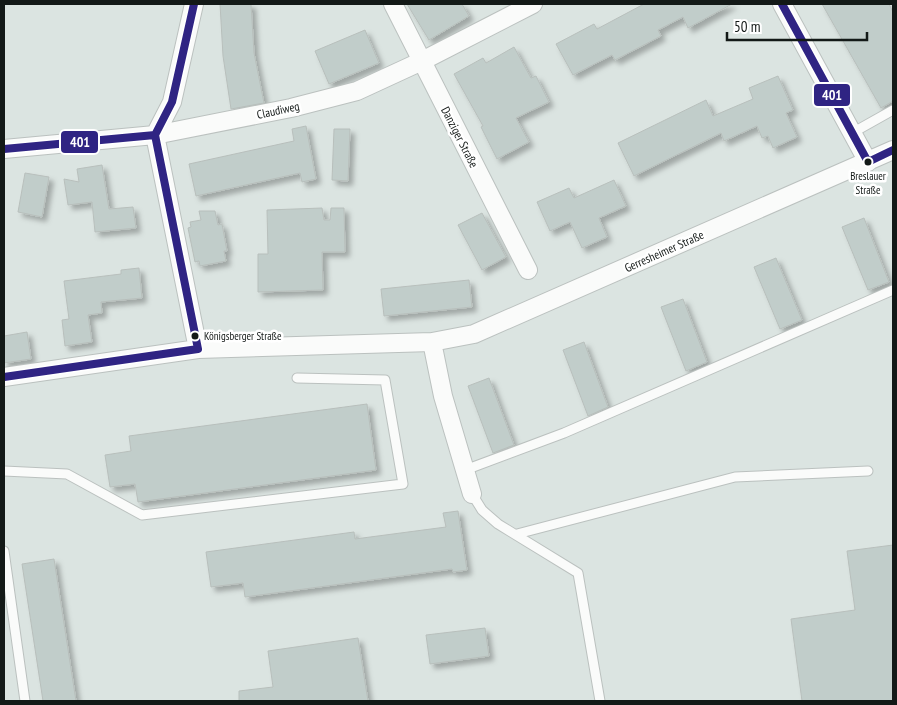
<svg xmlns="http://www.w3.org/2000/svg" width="897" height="705" viewBox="0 0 897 705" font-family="'PT Sans Narrow',sans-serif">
	<defs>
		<filter id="shadow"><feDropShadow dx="4.5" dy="4.5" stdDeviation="2.5" flood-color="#0004"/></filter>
	</defs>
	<rect width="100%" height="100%" fill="#dbe4e1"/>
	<!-- building -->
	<path fill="#c1cdca" stroke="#b8bfbc" filter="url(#shadow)" d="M220,4H251L254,53L264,103L231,109L223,56Z
		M407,4H462L469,16L429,40Z
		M644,4H732L688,28L683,17L658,30L661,36L615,60L612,55L573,75L556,44L594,24L597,29Z
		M822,4H889L893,12V101L881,108Z
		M365,30L379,63L329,84L315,51Z
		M514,47L531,78L536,76L549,102L516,118L529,142L497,159L481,127L483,126L454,74L483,58L486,63Z
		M778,76L793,110L786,113L797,137L773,148L768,136L762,138L757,126L724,141L721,133L634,176L618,143L706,100L713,116L753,99L749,88Z
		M306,126L316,179L302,182L300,173L196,196L189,164L294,141L292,129Z
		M334,129H350L348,181L332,180Z
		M102,165L109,209L133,207L136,228L95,232L92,202L68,205L64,179L79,182L77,169Z
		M25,173L49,177L42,217L18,212Z
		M614,180L626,206L599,218L607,237L582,248L570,222L550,231L537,202L569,188L574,198Z
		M322,208L324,220H330L331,208H344L345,252H322L323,290L258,292V254H268L267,210Z
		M199,211H215L218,225L222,224L227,251H224L226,261L200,266L199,261L195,262L188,228L191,227L190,222L201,220Z
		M482,213L506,257L482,270L458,225Z
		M864,218L889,282L868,290L842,227Z
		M776,258L802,320L780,329L754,267Z
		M139,268L142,298L101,302L102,313L88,315L92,342L65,346L62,320L69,319L64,281L121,274V270Z
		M469,280L472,307L384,316L381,289Z
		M683,299L707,362L686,371L661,307Z
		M27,332L31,359L4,363V336Z
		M584,342L608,407L588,416L563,350Z
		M489,378L514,445L493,453L468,386Z
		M367,404L376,470L138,502L135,484L110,487L105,455L131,451L129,436Z
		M458,511L467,570L453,572L452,569L245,597L243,583L211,587L206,552L354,532L355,539L446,527L443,513Z
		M893,545V701H802L791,619L855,610L847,551Z
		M54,559L76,701H43L22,564Z
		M485,628L489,656L430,664L426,635Z
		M358,638L368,701H239V691L273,687L268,651Z"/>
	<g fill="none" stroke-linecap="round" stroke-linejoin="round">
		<defs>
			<path id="service" d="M852,133L893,110
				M465,470L564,433L893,290
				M4,471L67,474L142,515L403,484L385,380L297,378
				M472,494L482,510L498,524L578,573L600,701
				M517,534L735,477L868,471
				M4,551L25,701"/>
			<path id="minor" d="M194,4L172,102L155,135L198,349
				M393,4L528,270
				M782,4L868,162
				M4,149L155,135L291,108L357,91L422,61L533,4
				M432,342L443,396L472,494
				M4,377L198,349L432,342L474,334L893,150"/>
		</defs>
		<!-- service casing -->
		<use href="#service" stroke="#bbc1bf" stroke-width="11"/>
		<!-- minor casing -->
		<use href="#minor" stroke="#bbc1bf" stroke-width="20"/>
		<!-- service -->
		<use href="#service" stroke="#fafbfa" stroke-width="9"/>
		<!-- minor -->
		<use href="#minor" stroke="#fafbfa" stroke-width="18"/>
		<defs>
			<path id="bus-1" d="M782,4L868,162L893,150
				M4,149L155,135
				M4,377L198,349L155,135L172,102L194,4"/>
		</defs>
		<!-- bus-1 casing -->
		<use href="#bus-1" stroke="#fff" stroke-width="11"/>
		<!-- bus-1 -->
		<use href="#bus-1" stroke="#2f2483" stroke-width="8"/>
	</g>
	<!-- markers -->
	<g fill="#131917" stroke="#fff" stroke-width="2">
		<circle cx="868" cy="162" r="4.5"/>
		<circle cx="195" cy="336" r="4.5"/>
	</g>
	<g text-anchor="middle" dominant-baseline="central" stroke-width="5" stroke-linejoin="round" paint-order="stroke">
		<!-- bus labels -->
		<g font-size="11" fill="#131917" stroke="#fff">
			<text x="868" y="176">Breslauer<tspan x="868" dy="14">Straße</tspan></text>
			<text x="204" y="336" text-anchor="start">Königsberger Straße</text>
		</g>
		<!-- street labels -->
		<g font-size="12" fill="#131917" stroke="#fff">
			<text transform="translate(278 110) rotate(-12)">Claudiweg</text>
			<text transform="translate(460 137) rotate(63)">Danziger Straße</text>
			<text transform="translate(664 251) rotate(-24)">Gerresheimer Straße</text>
		</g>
	</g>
	<g stroke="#fff" stroke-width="2">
		<rect x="813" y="83" width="38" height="24" rx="5" fill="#2f2483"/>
		<rect x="60" y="130" width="39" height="24" rx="5" fill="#2f2483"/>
	</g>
	<g font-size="14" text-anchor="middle" font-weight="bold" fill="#fff">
		<text x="832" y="100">401</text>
		<text x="80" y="147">401</text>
	</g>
	<!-- border -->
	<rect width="897" height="705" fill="none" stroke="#131917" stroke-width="10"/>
	<!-- scale -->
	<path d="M727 32v8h140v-8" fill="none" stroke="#131917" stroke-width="2.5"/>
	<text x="734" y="32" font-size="15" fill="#131917" stroke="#ffffff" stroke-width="4" paint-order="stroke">50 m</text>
</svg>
